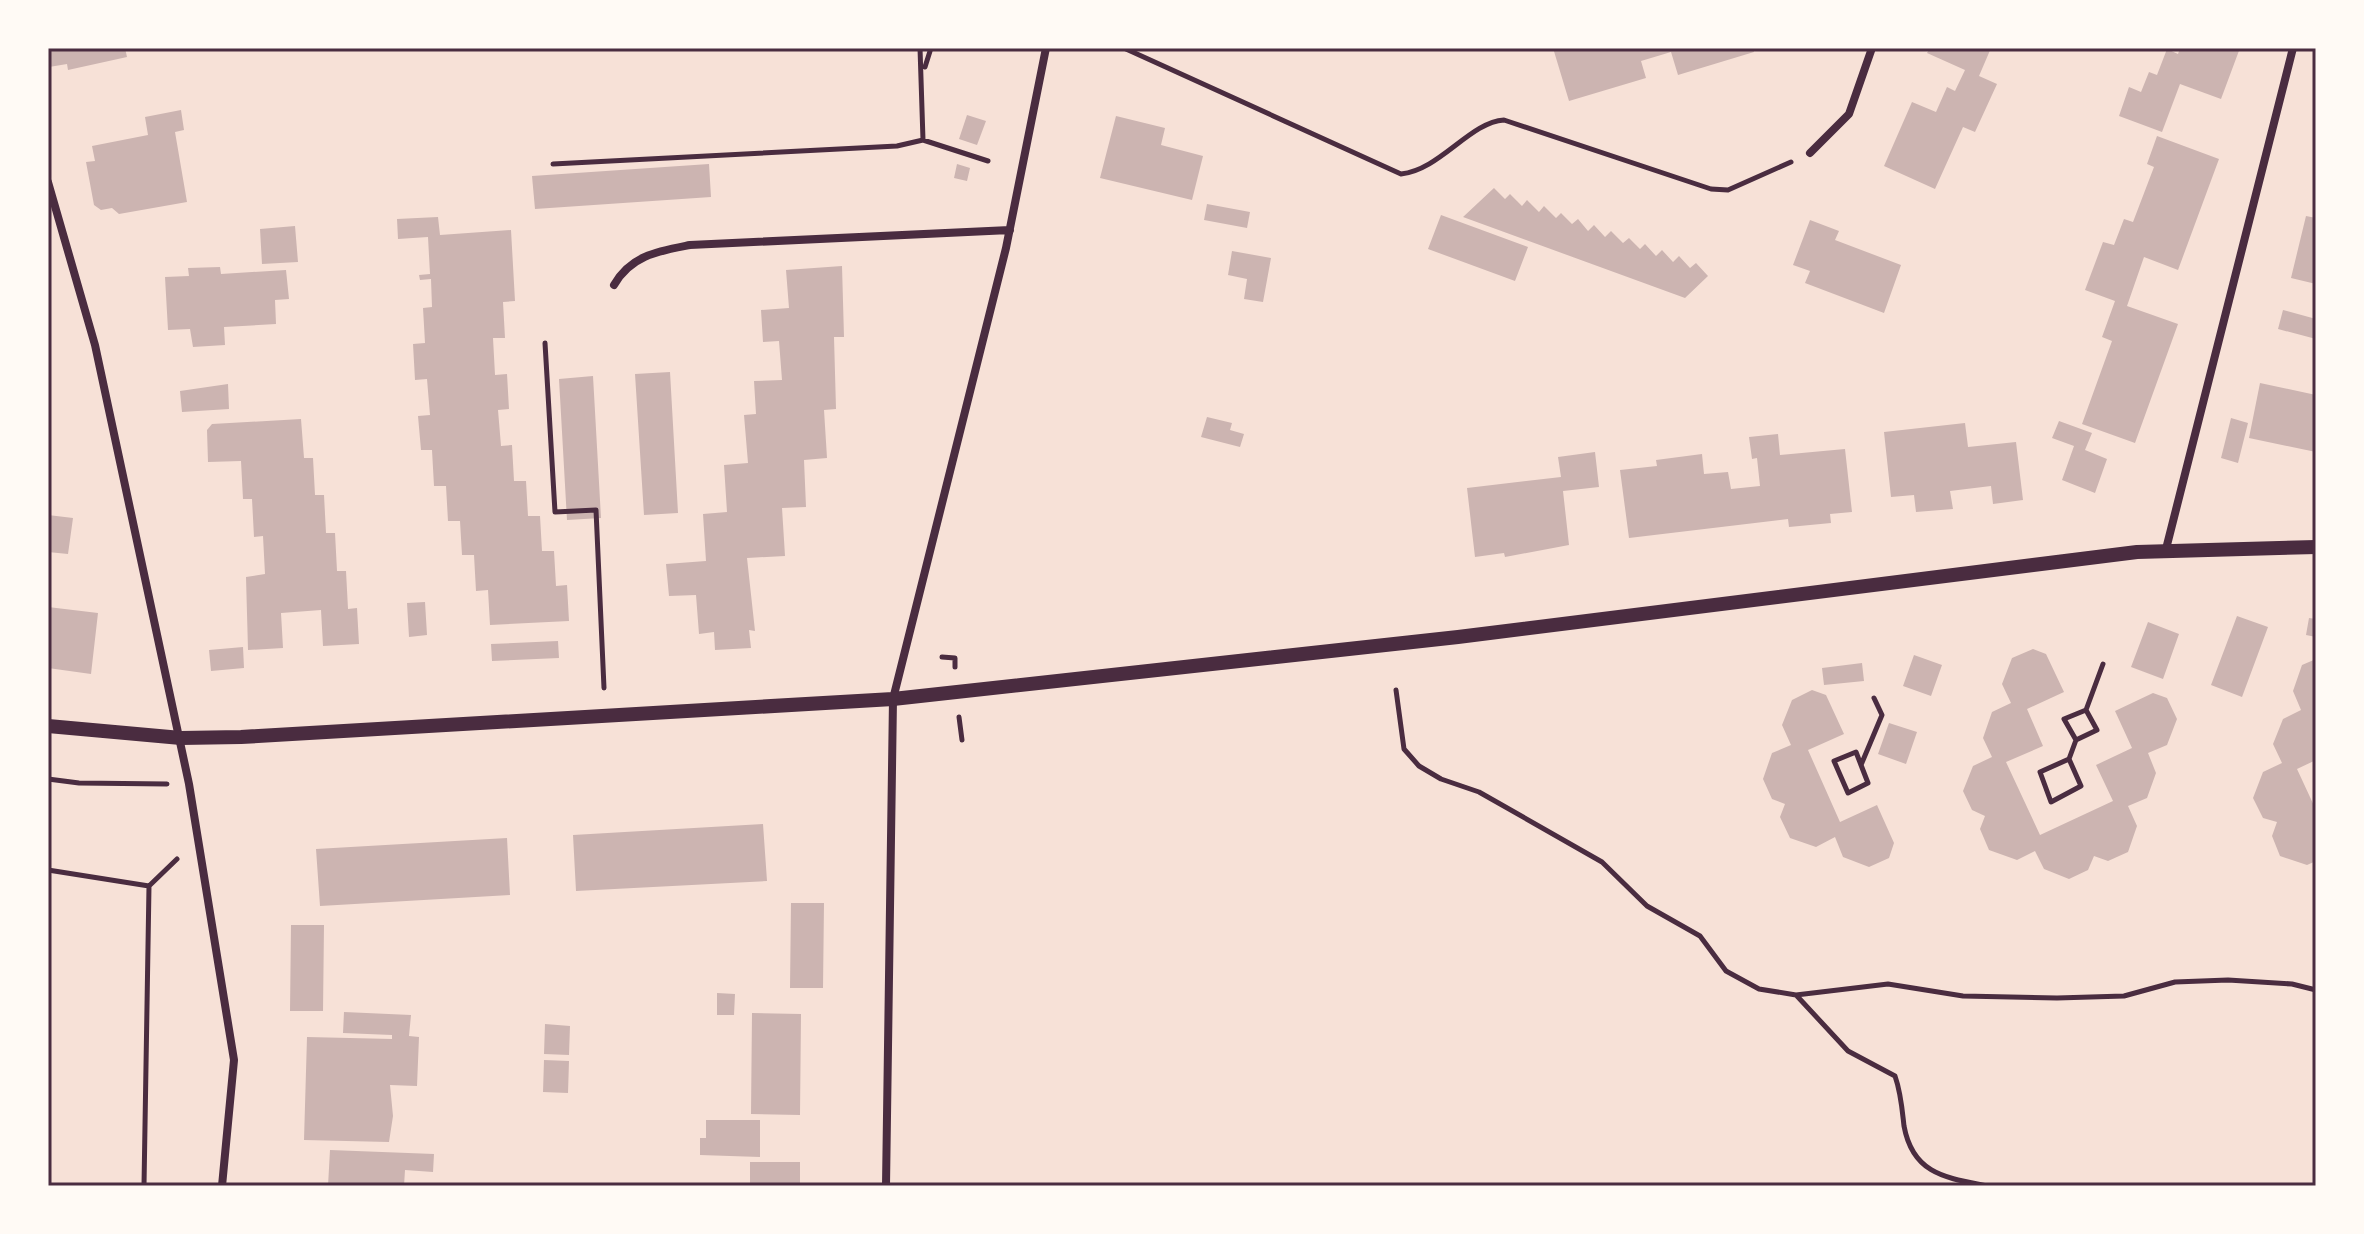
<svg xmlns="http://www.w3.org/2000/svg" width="2364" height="1234" viewBox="0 0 2364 1234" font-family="'Roboto Condensed',sans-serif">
	<rect width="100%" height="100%" fill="#f7e1d7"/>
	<!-- building -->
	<path fill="#ccb4b1" d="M48,48H125L127,57L68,70L67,64L49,67Z
		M1553,48H1753L1754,52L1678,75L1671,52L1641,61L1646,78L1569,101Z
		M1930,48H1991L1979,76L1997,84L1975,132L1963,127L1935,189L1884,166L1912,102L1936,112L1947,87L1955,91L1965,70L1927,53Z
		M2180,48H2240L2221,99L2180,84L2162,132L2119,116L2129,87L2141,92L2149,72L2157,75L2167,49L2178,54Z
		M181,110L184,130L175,132L187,202L119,214L112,208L101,210L94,205L86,162L95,161L92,146L148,135L145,117Z
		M967,115L986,121L977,145L959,139Z
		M1116,116L1165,128L1161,145L1203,156L1192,200L1100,178Z
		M2157,136L2219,159L2178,270L2144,257L2127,306L2178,324L2135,443L2082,424L2112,341L2102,337L2115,301L2085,290L2103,242L2114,245L2124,219L2133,222L2154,167L2147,164Z
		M709,164L711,197L535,209L532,176Z
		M957,164L970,168L967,181L954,178Z
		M1494,188L1505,199L1510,194L1522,206L1527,200L1539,212L1544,206L1556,218L1561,213L1572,224L1578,219L1588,231L1594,225L1605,237L1611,231L1623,243L1629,238L1640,249L1645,244L1656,256L1662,250L1673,262L1679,256L1690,268L1696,263L1708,276L1685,298L1463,217Z
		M1207,204L1250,212L1247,228L1204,220Z
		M1441,215L1528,247L1515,281L1428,249Z
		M2306,216L2316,218V284L2291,278Z
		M438,217L440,235L511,230L515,301L503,302L505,338H493L495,375L507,374L509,409L498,410L501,446L512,445L514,481H526L528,516H540L542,551H554L556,586L567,585L569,621L490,625L488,590L476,591L474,555H462L460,521H448L446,486H434L432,450H421L418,416L430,415L427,379L415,380L413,344L425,343L423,308L432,307L431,279L420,280L419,275L430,274L428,237L398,239L397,219Z
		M1810,220L1839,231L1835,240L1901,265L1884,313L1805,283L1810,271L1793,265Z
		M295,226L298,262L262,264L260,229Z
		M1232,251L1271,258L1263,302L1244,299L1247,279L1228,275Z
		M842,266L844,337H834L836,409L824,410L827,458L804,460L806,507L782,508L785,556L747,558L755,631L749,630L751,648L715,650L714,632L699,634L696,595L669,596L666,564L706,561L703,514L727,512L724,465L748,463L744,415L756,414L754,381L782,380L779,341L763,342L761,310L789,308L786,270Z
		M220,267L221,274L286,270L289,299L275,300L276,324L224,327L225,345L193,347L190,329L168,330L165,277L189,276L188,268Z
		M2283,310L2316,319V339L2278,329Z
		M670,372L678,513L644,515L635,374Z
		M593,376L601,518L567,520L559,379Z
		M2260,383L2316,395V452L2249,438Z
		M228,384L229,409L182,412L180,391Z
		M1207,417L1232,423L1230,430L1244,434L1240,447L1201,437Z
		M2231,418L2248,423L2238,463L2221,458Z
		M301,419L304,458H313L315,495H324L326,533H335L337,571H346L348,609L357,608L359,644L323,646L321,610L281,613L283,648L248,650L246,577L265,574L263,536L254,537L252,499H243L241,461L208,462L207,430L212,424Z
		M2059,421L2092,433L2085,450L2107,459L2095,493L2062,480L2074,446L2052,438Z
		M1965,423L1968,447L2016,442L2023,500L1993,504L1991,486L1950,491L1953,509L1916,512L1914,495L1891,497L1884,432Z
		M1778,434L1780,455L1845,449L1852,512L1830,514L1831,523L1789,527L1788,519L1629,538L1620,470L1657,466L1656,460L1702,454L1704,474L1728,472L1731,489L1760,486L1757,458L1752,459L1749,437Z
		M1595,452L1599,487L1563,491L1569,545L1505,557L1504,553L1475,557L1467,488L1561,477L1558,457Z
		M48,515L73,518L68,554L48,552Z
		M425,602L427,635L409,637L407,603Z
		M48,607L98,613L91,674L48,668Z
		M2237,616L2268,627L2242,697L2211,685Z
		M2309,618L2316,619V637L2306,635Z
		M2148,622L2179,634L2163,679L2131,667Z
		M558,641L559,658L492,661L491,644Z
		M243,647L244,668L211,671L209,650Z
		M2033,649L2046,654L2064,692L2027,709L2043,746L2006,762L2040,835L2113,801L2096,765L2132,748L2115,711L2153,693L2167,698L2177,719L2167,745L2148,753L2156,773L2147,798L2128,806L2137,826L2128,852L2108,861L2094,856L2088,870L2069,879L2044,869L2035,851L2017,860L1989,850L1980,829L1985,816L1972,810L1963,791L1973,766L1992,757L1983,738L1992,712L2011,703L2002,684L2012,658Z
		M1914,655L1942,665L1931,696L1903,686Z
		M2316,659V760L2297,769L2316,810V861L2307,865L2280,856L2272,836L2277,822L2263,818L2253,798L2263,772L2282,763L2273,744L2283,719L2301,710L2293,691L2302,665Z
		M1862,663L1864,681L1824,685L1822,668Z
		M1812,690L1826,695L1844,734L1808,750L1840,822L1877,805L1894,843L1889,858L1869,867L1843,857L1835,837L1816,847L1790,838L1780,817L1785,804L1772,799L1763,779L1772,753L1791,745L1782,725L1792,700Z
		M1889,723L1917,732L1906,764L1878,754Z
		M763,824L767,881L576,891L573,835Z
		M507,838L510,895L320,906L316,849Z
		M791,903H824L823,988H790Z
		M291,925H324L323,1011H290Z
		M717,993L735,994L734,1015H717Z
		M344,1012L411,1015L409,1036L419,1037L417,1086L390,1085L393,1116L389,1142L304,1140L307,1037L392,1039V1035L343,1033Z
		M752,1013L801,1014L800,1115L751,1114Z
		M545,1024L570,1026L569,1055L544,1054Z
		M544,1060L569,1061L568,1093L543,1092Z
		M706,1120H760V1157L700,1155V1138H706Z
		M330,1150L434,1154L433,1172L405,1170L404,1186H328Z
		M750,1162H800V1186H750Z"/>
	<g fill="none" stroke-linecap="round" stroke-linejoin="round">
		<!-- path -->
		<path stroke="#4a2c40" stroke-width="5" d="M920,48L923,140L988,161
			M1126,49L1401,174C1440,170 1470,122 1504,120L1711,189L1728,190L1791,162
			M925,67L931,48
			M553,164L897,146L923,140
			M545,343L555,512L596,510L604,688
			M942,657L955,658V667
			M1396,690L1404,749L1419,766L1441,779L1479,792L1602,862L1647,906L1700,936L1726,971L1759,989L1796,995L1888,984L1963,996L2057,998L2124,996L2175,982L2228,980L2292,984L2316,990
			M959,717L962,740
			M2076,740L2064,719L2086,710
			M2069,759L2040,772L2051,802L2081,786L2069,759L2076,740L2097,730L2086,710L2103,664
			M1861,765L1856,752L1834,761L1848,793L1868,783L1861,765L1882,715L1874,698
			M48,779L79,783L167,784
			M48,870L149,886L177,859
			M1797,996L1848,1051L1895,1076C1901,1093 1902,1108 1904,1126C1913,1175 1947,1178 1988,1186
			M144,1186L149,886"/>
		<!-- minor -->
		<path stroke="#4a2c40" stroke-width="8" d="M1810,153L1849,114L1872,48
			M48,182L95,345L189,784L234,1060L222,1186
			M614,285C631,255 659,251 690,245L1010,230
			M2166,549L2293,48
			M886,1186L893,699L1006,248L1046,48"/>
		<!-- tertiary -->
		<path stroke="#4a2c40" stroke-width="14" d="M48,726L181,738L241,737L893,699L1458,637L2137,552L2316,547"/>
	</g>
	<!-- border -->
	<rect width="2364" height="1234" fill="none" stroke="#fffaf5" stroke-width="100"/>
	<rect x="50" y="50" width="2264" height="1134" fill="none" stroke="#4a2c40" stroke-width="3"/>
</svg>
